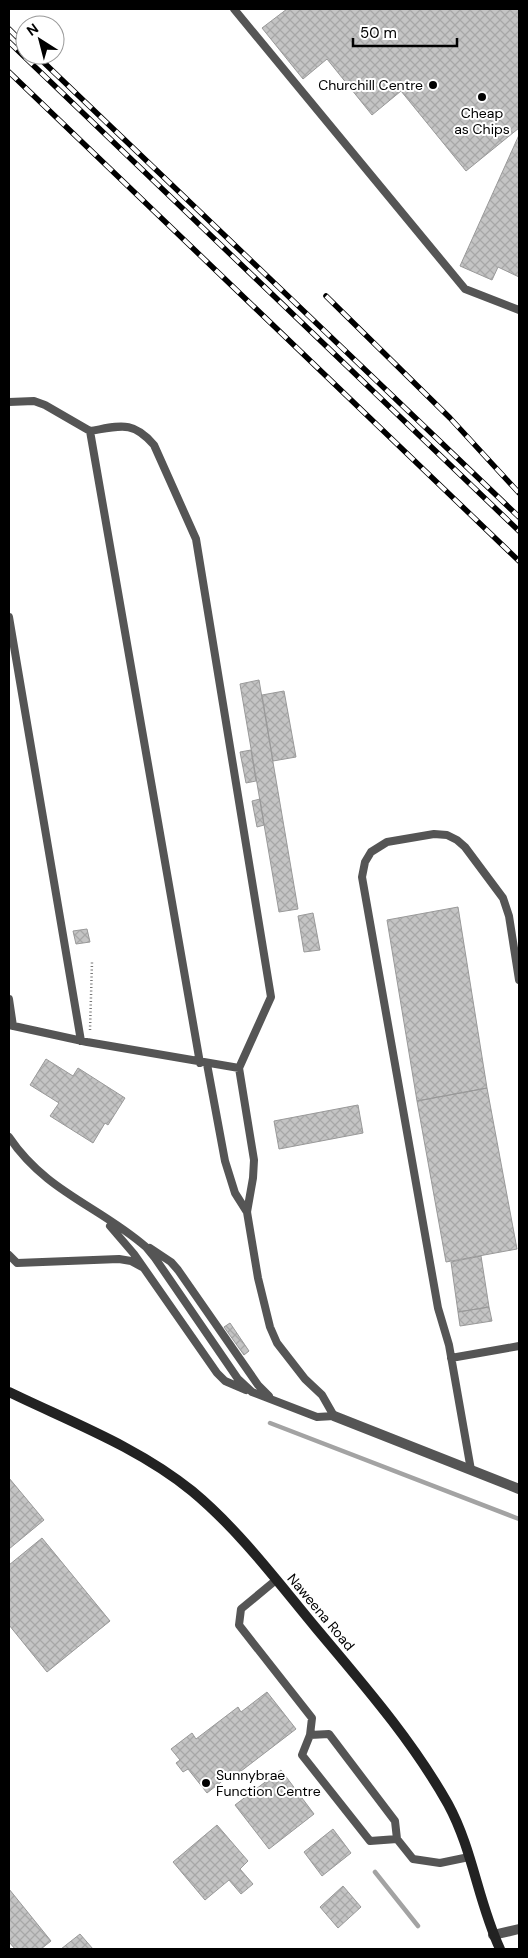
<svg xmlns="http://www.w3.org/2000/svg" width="528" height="1958" viewBox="0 0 528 1958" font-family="'DM Sans',sans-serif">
	<defs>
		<pattern id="building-cross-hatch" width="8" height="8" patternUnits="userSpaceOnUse" patternTransform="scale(1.25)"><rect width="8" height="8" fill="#c4c4c4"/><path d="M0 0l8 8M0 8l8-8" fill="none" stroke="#a7a7a7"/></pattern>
	</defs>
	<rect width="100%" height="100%" fill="#fff"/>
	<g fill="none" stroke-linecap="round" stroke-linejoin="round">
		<!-- stream -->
		<path stroke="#a3a3a3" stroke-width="4.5" d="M270,1423L519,1519
			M375,1872L418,1926"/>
	</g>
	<!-- building -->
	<path fill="url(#building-cross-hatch)" stroke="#999" d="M287,9H519V128L466,171L401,91L372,115L327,59L303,79L262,28Z
		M519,135V277L498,267L492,280L460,266Z
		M259,680L298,909L279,912L240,684Z
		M284,691L296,757L273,761L262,695Z
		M251,750L256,781L246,783L240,752Z
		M260,799L264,825L257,827L252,801Z
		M458,907L487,1088L417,1101L387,920Z
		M313,913L320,950L304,952L298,916Z
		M87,929L90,942L76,944L73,931Z
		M46,1059L73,1076L78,1068L125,1098L108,1125L105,1123L93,1143L50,1116L59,1103L30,1085Z
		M487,1088L517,1249L446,1262L417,1101Z
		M358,1105L363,1133L279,1149L274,1121Z
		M481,1256L489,1307L458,1312L451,1262Z
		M489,1307L492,1321L460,1326L458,1312Z
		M230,1323L249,1351L244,1355L224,1327Z
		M9,1478L44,1520L9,1549Z
		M42,1538L110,1621L47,1672L9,1625V1565Z
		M267,1692L296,1729L232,1778L230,1775L207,1793L188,1769L183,1772L176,1763L180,1760L171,1749L192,1733L196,1739L238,1707L241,1712Z
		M281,1770L314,1814L269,1849L235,1805Z
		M217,1825L248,1861L240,1869L253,1884L241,1894L229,1880L205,1900L173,1862Z
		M333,1829L351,1853L322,1876L304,1852Z
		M343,1886L361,1907L338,1928L320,1907Z
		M9,1889L51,1941L41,1949H15L9,1942Z
		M80,1934L93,1949H61Z"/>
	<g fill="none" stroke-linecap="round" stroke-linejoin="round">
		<!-- path -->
		<path stroke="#777" stroke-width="2.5" stroke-dasharray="1 2.5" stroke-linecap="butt" d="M90,1030L92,962"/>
		<!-- lane -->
		<path stroke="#555" stroke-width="8" d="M234,9L465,289L519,310
			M9,402L34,401L45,405L90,431
			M9,617L81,1041
			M9,999L13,1026
			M9,1025L87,1042L239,1068
			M207,1064L225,1161L235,1193L247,1212
			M9,1137C46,1192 99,1206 146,1247L155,1258L238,1379L252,1392L317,1417L334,1416L322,1395L305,1379L277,1343L270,1327L258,1278L247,1212L253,1178L254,1160L239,1068L271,997L196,539L154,445C133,420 120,426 90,431L200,1063
			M110,1226L134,1254L217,1373L225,1381L246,1390
			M150,1248L171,1262L178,1270L258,1385L269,1396
			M9,1255L17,1263L119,1259L131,1261L142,1267
			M451,1358L519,1346
			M471,1470L449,1345L438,1308L362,877L365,862L371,852L387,842L434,834L447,835L457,840L465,847L503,898L509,916L519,980
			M276,1580L241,1609L239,1625L312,1718L310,1735
			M397,1839L395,1821L329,1734L310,1735L302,1755L370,1841L397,1839L413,1859L440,1863L469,1857"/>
		<!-- street -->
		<path stroke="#555" stroke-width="10" d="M334,1416L519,1489
			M493,1935L519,1929"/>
		<!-- secondary -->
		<path stroke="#222" stroke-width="10" d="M9,1392C71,1422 138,1447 192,1491C239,1530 277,1581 316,1628C363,1684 412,1740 448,1804C473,1850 478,1902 500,1949"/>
		<defs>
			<path id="rail" d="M9,29L25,45
				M9,42L519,531
				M36,55L519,517
				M9,72L519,561
				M326,296L450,418L519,493"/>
		</defs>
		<!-- rail casing -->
		<use href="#rail" stroke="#000" stroke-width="5.5"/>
		<!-- rail -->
		<use href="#rail" stroke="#fff" stroke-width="4" stroke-dasharray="11" stroke-linecap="butt"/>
	</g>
	<!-- markers -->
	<g fill="#000" stroke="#fff" stroke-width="2">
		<circle cx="433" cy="85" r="5"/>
		<circle cx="482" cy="97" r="5"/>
		<circle cx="206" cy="1783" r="5"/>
	</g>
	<g text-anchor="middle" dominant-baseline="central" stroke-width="4" stroke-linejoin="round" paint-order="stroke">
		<!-- poi labels -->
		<g font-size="14" fill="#000" stroke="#fff" text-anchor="end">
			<text x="423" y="85">Churchill Centre</text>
			<text x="482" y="113" text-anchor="middle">Cheap<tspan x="482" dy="16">as Chips</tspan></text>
			<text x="216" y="1775" text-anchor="start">Sunnybrae<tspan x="216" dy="16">Function Centre</tspan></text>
		</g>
		<!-- street labels -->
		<g font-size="14" fill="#000" stroke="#fff">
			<text transform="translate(321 1612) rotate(50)">Naweena Road</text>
		</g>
	</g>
	<!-- border -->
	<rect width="528" height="1958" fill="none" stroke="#000000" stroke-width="20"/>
	<!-- north arrow -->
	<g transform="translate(40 40) rotate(324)"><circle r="24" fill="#ffffff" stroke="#999999"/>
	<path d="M0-4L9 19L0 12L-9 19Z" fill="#000000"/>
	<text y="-8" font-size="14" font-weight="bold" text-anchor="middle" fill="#000000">N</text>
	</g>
	<!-- scale -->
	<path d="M353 38v8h104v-8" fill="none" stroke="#000000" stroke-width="2.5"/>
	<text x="360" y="38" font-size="15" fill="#000000" stroke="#ffffff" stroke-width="4" paint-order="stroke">50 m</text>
</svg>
